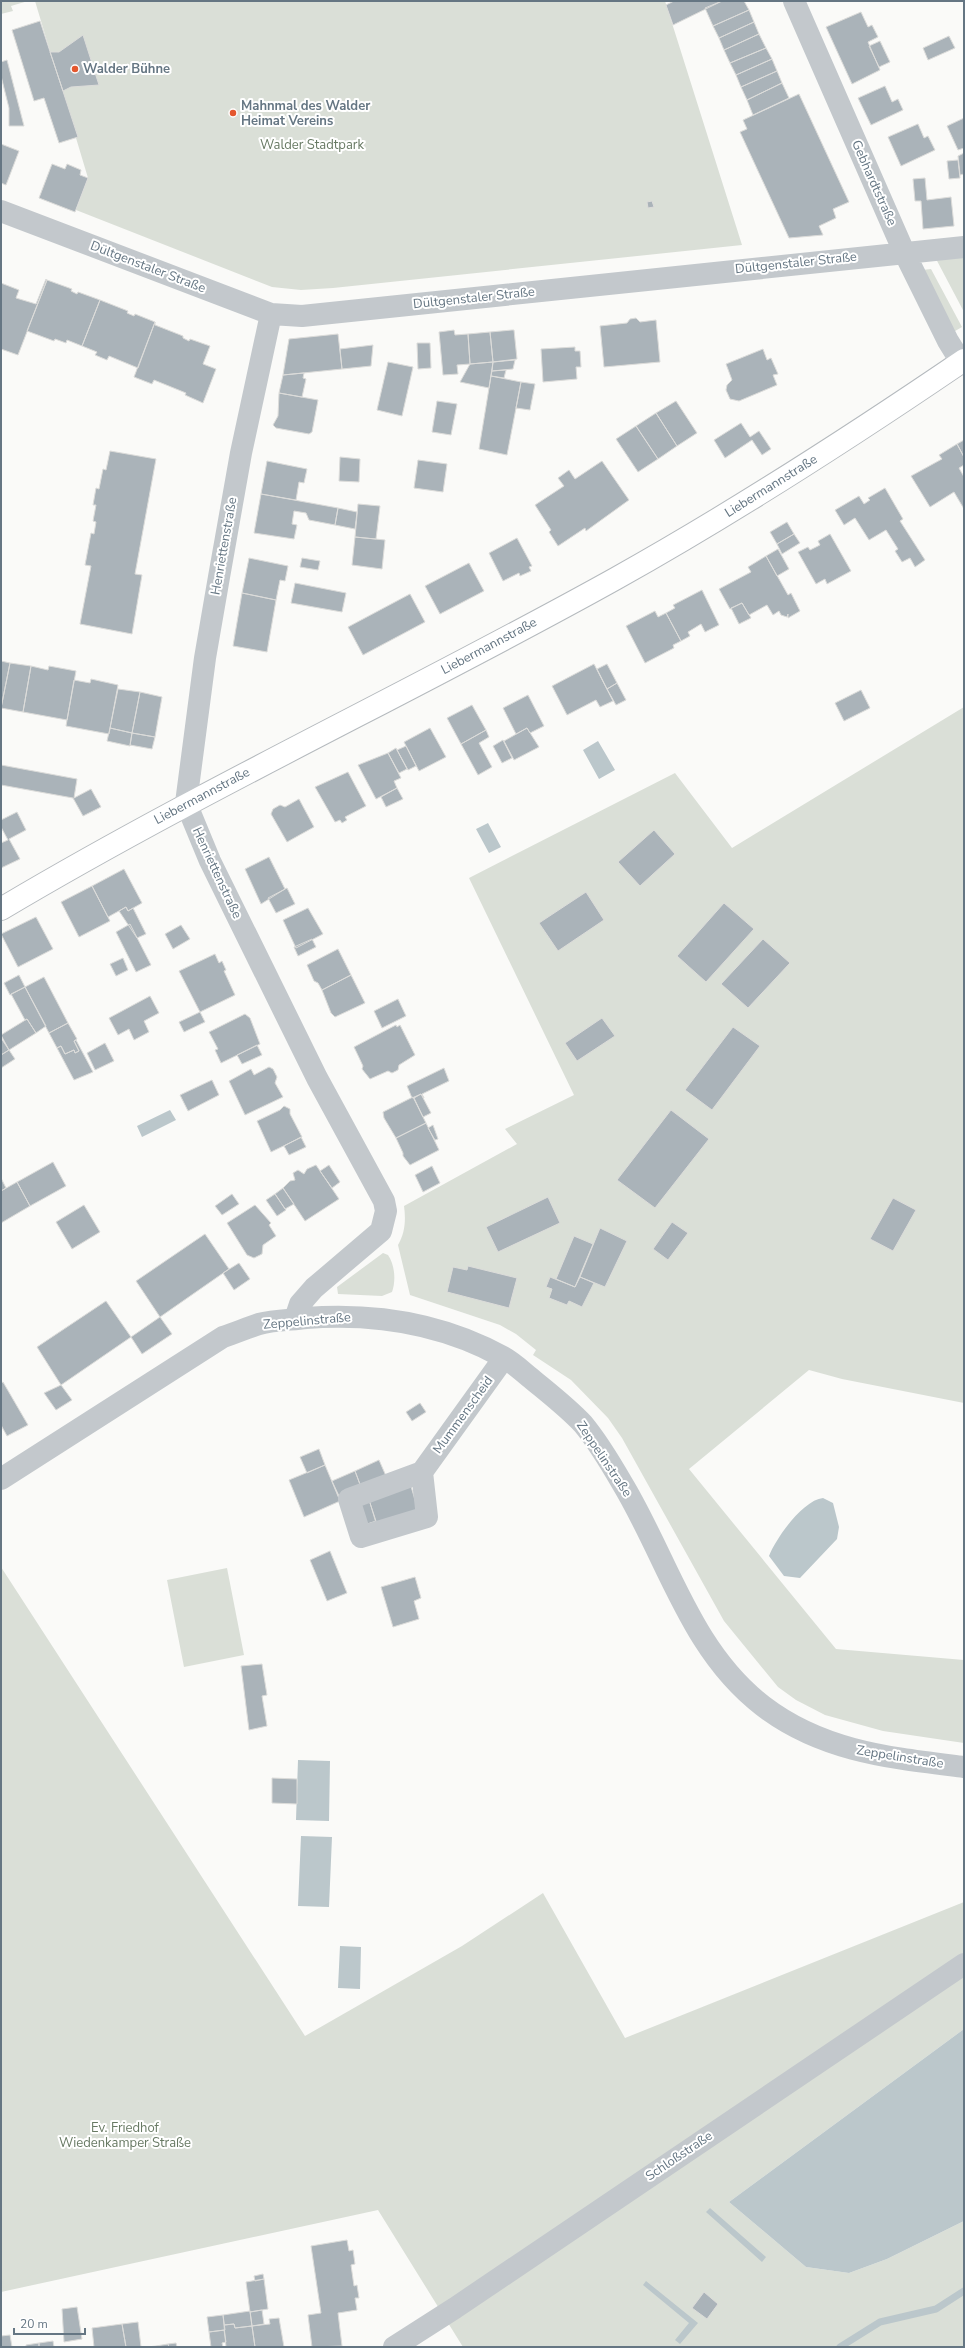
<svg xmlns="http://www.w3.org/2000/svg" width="965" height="2348" viewBox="0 0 965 2348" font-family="'Nunito Sans',sans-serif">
	<rect width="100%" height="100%" fill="#fafaf8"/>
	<!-- green -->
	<path fill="#dadfd7" d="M1,1H28L11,6L13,11L1,14Z
		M35,1H665L742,245L333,288L301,290L272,287L76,210L88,178Z
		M964,254V312L935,257Z
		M931,269L962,327L950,334L922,270Z
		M964,707V1403L842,1379L809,1370L689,1469L836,1649L964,1660V1743L883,1731L825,1715L796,1700L778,1687L724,1621L622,1438L608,1418L571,1380L533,1355L536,1350L516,1334L500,1325L410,1295L398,1245C405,1233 406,1220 404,1206L517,1144L505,1129L574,1095L469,878L675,773L732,848Z
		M383,1253L388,1255C395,1265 396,1281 392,1292L382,1296L338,1294L337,1287Z
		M1,1567L305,2036L462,1946L543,1893L625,2038L964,1902V2029L729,2202L806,2267L849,2273L887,2259L964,2221V2347H463L378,2210L1,2292Z
		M227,1568L244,1655L184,1667L167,1580Z"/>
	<!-- water -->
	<path fill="#bbc7cb" d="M598,741L615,770L599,779L583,750Z
		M488,823L501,847L489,853L476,829Z
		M170,1110L176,1120L142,1137L137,1126Z
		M823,1498L833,1503L839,1527L837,1539L800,1578L784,1576L769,1556C776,1538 803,1500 823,1498Z
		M298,1760L330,1761L329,1821L296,1820Z
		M301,1836L332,1837L329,1907L298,1906Z
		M340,1946L361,1947L360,1989L338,1988Z
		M964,2029V2221L887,2259L849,2273L806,2267L729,2202Z
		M710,2208L766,2257L762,2262L706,2212Z
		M646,2281L698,2323L680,2344L675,2340L689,2323L643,2285Z"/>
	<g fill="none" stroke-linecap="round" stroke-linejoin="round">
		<!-- stream -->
		<path stroke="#bbc7cb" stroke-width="7" d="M840,2347L880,2322L936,2309L964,2291"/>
	</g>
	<!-- building -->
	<path fill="#aab3b9" stroke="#dcdcda" d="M674,1H722L673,25L666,5Z
		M722,1H744L749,10L713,26L705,8Z
		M749,10L754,22L719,38L713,26Z
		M861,12L868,27L872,25L878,37L868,42L880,70L852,84L826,27Z
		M40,21L78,137L59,143L44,98L34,101L12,30Z
		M754,22L759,34L724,50L719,38Z
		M759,34L766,48L730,63L724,50Z
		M83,35L99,85L71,87L63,91L50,52H59Z
		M949,36L955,48L928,60L923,48Z
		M880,41L890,62L879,67L869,46Z
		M766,48L772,59L736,75L730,63Z
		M772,59L777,71L741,87L736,75Z
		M7,60L24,126H9V108L1,76V62Z
		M777,71L782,83L747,100L741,87Z
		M782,83L789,98L753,115L747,100Z
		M885,86L892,102L898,99L903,110L871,125L858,98Z
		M799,94L849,202L833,209L836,218L819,226L823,235L789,238L740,132L747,129L743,120Z
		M964,118V148L958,150L947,126Z
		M918,124L924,138L928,136L935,150L901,166L888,137Z
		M1,144L19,151L6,185L1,183Z
		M964,153V174L960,175L958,156Z
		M958,160L960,178L949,179L947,161Z
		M52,164L65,169L67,164L81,170L80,175L88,178L75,212L39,198Z
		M925,178L927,200L951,197L954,226L923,229L921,201H915L913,179Z
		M652,201L654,207L648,208L647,202Z
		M46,279L47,280L18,355L1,349V283L19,290L16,298L36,304Z
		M47,280L72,289L71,291L77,294L78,292L100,300L82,346L67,340L66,343L55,339L54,341L27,331Z
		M100,300L128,311L127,313L134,316L135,314L155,322L138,368L109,356L107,360L95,355L97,352L82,346Z
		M636,318L640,322L656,320L660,362L604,367L600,326L627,323L630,319Z
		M155,322V325L183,336V338L189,341L190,339L210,346L203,364L216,369L203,403L185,395L186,393L154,380L152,384L134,377Z
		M454,330L455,335L468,334L470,364L457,365L458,374L443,375L439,332Z
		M512,330H514L517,359L493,362L490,332Z
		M490,332L493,362L470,364L468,334Z
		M338,334L342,369L283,375L289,339Z
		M417,343H430L431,368L418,369Z
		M373,345L371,366L342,369L340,349Z
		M575,347V351H580L581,367H576L577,379L543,382L541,349Z
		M763,349L767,360L771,358L778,374L773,375L777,385L739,401L730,399L726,390L727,385L732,380L726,364Z
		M515,360L513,369L492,371L493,362Z
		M388,362L413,367L402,416L377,410Z
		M493,362L489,388L460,382L470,364Z
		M506,370L504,378L491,376L492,371Z
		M304,373L303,378L306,379L302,397L279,393L283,375Z
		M491,376L521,382L507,455L479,449Z
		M521,382L535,384L530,410L516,408Z
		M279,393L318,400L312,432L309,434L276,428L273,425L278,416Z
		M437,401L457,404L451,435L432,432Z
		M676,401L697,433L677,446L656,413Z
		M656,413L677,446L658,459L636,426Z
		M741,423L750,437L759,431L771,449L762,455L752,440L725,458L714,440Z
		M636,426L658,459L638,472L616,439Z
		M964,440V457L957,444Z
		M957,444L964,457V465L959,468L964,477V509L954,492L930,507L911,476L942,459L939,455Z
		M110,451L156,459L135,574L142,575L132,634L80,624L91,566L85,565L91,533L94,534L96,522L93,521L96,505H93L96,488L99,489L103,469L106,470Z
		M340,457L360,459L359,482L339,481Z
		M418,460L447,464L443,492L414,488Z
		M267,461L307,469L304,483L299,482L296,500L261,494Z
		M602,461L629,500L586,531L585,528L558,546L549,532L551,530L535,505L564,486L558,478L569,470L575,479Z
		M885,488L903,519L900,521L925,560L915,567L910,558L902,562L895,551L898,549L886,530L869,540L855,518L844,525L835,510L859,496L864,504L870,500L868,498Z
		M261,494L338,508L335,525L309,520L306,513L294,511L292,524L297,525L294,539L254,533Z
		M358,504L380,506L376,539L355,537Z
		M338,508L357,512L355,529L335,525Z
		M787,522L794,534L777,544L770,532Z
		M794,534L800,543L782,554L777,544Z
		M830,534L851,571L827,584L825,579L816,584L798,552L808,547L810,550L820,545L818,541Z
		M355,537L385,540L382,569L352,565Z
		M517,538L532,566L529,567L531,571L520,576L519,573L503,581L489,553Z
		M778,549L789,569L777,576L766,556Z
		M766,556L788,595L791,593L800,611L788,618V614L787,617L781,615L779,611L773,615L767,605L749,615L742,603L730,609L719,589L751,572L748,567Z
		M249,558L288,566L285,581L280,580L276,600L242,593Z
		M302,558L320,561L318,570L300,567Z
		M469,563L484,591L440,614L425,586Z
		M295,583L346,593L342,612L291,603Z
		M702,590L719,625L705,632L701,624L688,632L690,636L681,641L666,613L675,608L673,605Z
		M242,593L276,600L267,652L233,646Z
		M410,594L425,622L363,655L348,627Z
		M742,603L751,618L739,624L731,608Z
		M655,611L658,617L666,613L681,641L673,645L674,648L645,663L626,626Z
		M1,661L10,663L1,708Z
		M10,663L31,666L23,712L1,708Z
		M594,664L613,701L600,707L596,700L567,715L552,686Z
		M607,664L617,683L607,689L597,669Z
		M31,666L48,670L49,666L76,671L67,720L23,712Z
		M91,679L118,685L109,734L66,726L74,680L90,683Z
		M617,683L626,700L616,705L607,689Z
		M118,689L140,692L132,733L110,728Z
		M861,690L870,708L844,721L835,703Z
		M140,692L162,697L155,737L132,733Z
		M528,695L544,726L530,733L527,728L516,734L503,708Z
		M472,705L486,730L461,744L447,718Z
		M110,728L132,733L130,746L107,741Z
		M430,728L446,757L419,771L404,742Z
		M527,728L539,747L514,760L504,741Z
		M486,730L489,737L479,743L492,767L478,775L461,744Z
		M132,733L155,737L152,749L130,745Z
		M503,740L512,758L502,763L493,746Z
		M406,746L416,766L408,770L397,750Z
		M396,748L407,769L399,773L388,753Z
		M388,753L401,778L394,781L397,788L376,799L358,765Z
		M1,765L77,779L74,798L91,789L101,807L83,816L73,798L1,785Z
		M348,772L366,806L345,817L347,820L342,823L340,820L335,822L315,787Z
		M397,788L403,799L386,807L381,797Z
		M299,799L314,827L287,842L271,814L273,809L280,805L285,807Z
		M17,812L26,830L9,839L20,859L1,868V843L8,840L1,827V820Z
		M654,830L675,854L640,886L618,862Z
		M269,857L285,889L261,904L245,869Z
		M124,869L142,903L128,911L126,907L108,917L92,886Z
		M92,886L110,921L79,937L61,902Z
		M287,888L295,904L276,913L268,898Z
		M586,892L604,920L558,951L539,923Z
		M724,903L754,929L706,982L677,956Z
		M126,907L128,911L133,908L146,934L137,938L119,911Z
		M308,908L323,934L296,948L283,920Z
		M36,917L53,949L18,967L1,934Z
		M130,924L151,965L136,972L116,932Z
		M181,925L190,939L173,949L165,934Z
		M312,939L316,947L298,956L294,947Z
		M763,939L790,963L748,1008L721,984Z
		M338,949L351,975L322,990L318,983L314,981L307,965Z
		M215,954L219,963L222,961L226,970L224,971L235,995L200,1012L179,971Z
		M123,958L128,970L116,976L110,964Z
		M19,975L25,987L10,995L4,983Z
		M351,975L365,1003L335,1017L331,1013L322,990Z
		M44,977L68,1023L49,1033L25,987Z
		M25,987L46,1026L36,1033L27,1019L25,1020L11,994Z
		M150,996L159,1013L144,1021L149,1032L134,1040L129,1029L118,1035L109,1018Z
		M398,999L406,1016L382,1028L374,1011Z
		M200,1012L205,1022L184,1032L179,1022Z
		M245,1014L250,1018L260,1044L221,1063L215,1050L218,1049L209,1032Z
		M602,1018L615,1036L577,1061L565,1043Z
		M27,1019L36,1033L9,1050L1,1035Z
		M68,1023L77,1039L74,1041L79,1051L75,1053L74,1050L65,1054L61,1046L57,1048L49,1033Z
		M396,1025L397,1027L400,1025L415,1055L399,1065L398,1070L392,1073L388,1071L370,1079L362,1069L363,1066L354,1047Z
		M733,1027L760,1046L712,1110L685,1090Z
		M1,1038L9,1050L1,1055Z
		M76,1040L93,1072L74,1080L57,1048L61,1046L65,1054L74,1050L75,1053L79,1051L74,1041Z
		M105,1043L114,1061L95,1070L87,1053Z
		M257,1045L262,1055L242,1064L237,1055Z
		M9,1050L15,1059L1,1068V1055Z
		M269,1067L273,1069L277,1077L275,1083L283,1097L245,1115L229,1081L251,1069L254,1075Z
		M444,1068L449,1081L422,1094L424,1098L421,1094L412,1098L407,1086Z
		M212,1080L219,1095L188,1111L180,1095Z
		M421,1094L431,1113L423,1117L414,1098Z
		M413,1097L426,1123L396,1138L384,1118L383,1112Z
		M284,1106L290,1109V1114L302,1137L271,1152L257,1121L280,1110Z
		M671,1110L709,1139L655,1208L617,1180Z
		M426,1123L439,1150L410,1165L403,1156V1153L396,1138Z
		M433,1125L438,1139L435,1140L428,1128Z
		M301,1137L306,1147L289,1155L284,1146Z
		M53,1162L66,1186L30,1206L17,1182Z
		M316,1165L339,1199L305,1221L283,1188L290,1181L295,1180L293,1173L298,1170L304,1174L307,1169Z
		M329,1165L340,1182L332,1188L320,1171Z
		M432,1166L440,1183L423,1192L415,1175Z
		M1,1178L6,1188L1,1191Z
		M17,1182L30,1206L1,1223V1191Z
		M283,1188L294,1204L285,1209L275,1194Z
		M232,1194L239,1204L222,1215L215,1206Z
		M275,1194L286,1210L277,1216L266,1200Z
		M548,1197L560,1223L498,1252L486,1227Z
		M893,1198L916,1210L893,1251L870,1239Z
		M84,1205L100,1232L72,1249L56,1222Z
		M255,1205L271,1223L269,1225L276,1236L263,1245L262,1254L254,1258L247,1255L227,1223Z
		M672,1222L688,1233L668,1260L653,1249Z
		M600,1228L627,1241L605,1287L580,1277Z
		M205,1234L229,1269L160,1317L136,1281Z
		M574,1236L593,1244L575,1287L556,1279Z
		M239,1263L250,1279L234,1290L223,1273Z
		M468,1266L517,1278L509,1308L447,1292L453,1267L467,1270Z
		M550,1277L575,1287L580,1277L594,1283L582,1307L569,1301L567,1305L549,1298L552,1289L546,1287Z
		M106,1301L131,1337L61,1385L37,1347Z
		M160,1317L172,1334L142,1354L131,1337Z
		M3,1382L28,1425L7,1436L1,1425V1383Z
		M61,1385L72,1400L56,1410L44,1393Z
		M420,1403L426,1412L412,1421L406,1412Z
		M319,1449L325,1465L307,1473L300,1457Z
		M379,1460L386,1476L361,1487L355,1471Z
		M325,1465L340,1501L304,1517L289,1480Z
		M355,1471L361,1487L339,1496L332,1481Z
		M410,1483L418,1510L376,1523L368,1496Z
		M369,1500L376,1521L364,1525L357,1503Z
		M330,1551L347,1593L327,1601L310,1560Z
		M415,1577L421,1598L414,1601L419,1619L393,1627L381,1587Z
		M262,1664L267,1695L262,1696L267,1726L249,1730L241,1666Z
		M272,1778L297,1779V1804L272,1803Z
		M347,2240L349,2251L353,2250L355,2264L351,2265L354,2286L357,2285L359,2298H355L357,2310L338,2313L342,2346L312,2347L308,2315L321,2313L311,2246Z
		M263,2274L264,2279L255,2281L254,2276Z
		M264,2279L268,2309L250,2312L246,2282Z
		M704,2292L718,2304L707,2319L692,2308Z
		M77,2307L82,2339L64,2342L62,2309Z
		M262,2310L264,2324L252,2326L250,2312Z
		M250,2311L252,2326L235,2328L234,2324L224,2325L223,2315Z
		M223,2315L225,2330L209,2332L207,2317Z
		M279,2318L284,2347H255L252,2326L270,2324L269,2319Z
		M138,2322L141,2347H126L122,2324Z
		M122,2324L126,2347H94L92,2328Z
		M234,2324L235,2328L252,2326L255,2347H226L224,2325Z
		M224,2330L226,2342L222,2343L223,2347H211L209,2332Z
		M10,2335L12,2347H1V2336Z
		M53,2341L54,2347H39V2343Z
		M39,2343V2347H26V2345Z
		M176,2343L177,2347H169L168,2344Z
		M168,2344L169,2347H147L156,2346Z"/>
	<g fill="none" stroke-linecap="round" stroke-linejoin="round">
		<defs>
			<path id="major" d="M1,909C201,790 412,692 615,579C735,512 851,437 964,360"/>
		</defs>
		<!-- major casing -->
		<use href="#major" stroke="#b5babe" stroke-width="24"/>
		<!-- minor -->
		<path stroke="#c3c8cc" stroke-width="22" d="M794,1L904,252L948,341L961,362
			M1,211L271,314L302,316L964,247
			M271,314L241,453L219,577L205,658L186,803L210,861L317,1078L384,1201L386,1211L381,1231L314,1288L300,1304L295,1319
			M422,1472L349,1499L361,1537L427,1517L422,1472L504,1358
			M1,1479L223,1337C235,1333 247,1328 259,1324C274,1320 291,1320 306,1318C374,1313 443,1324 503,1357C514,1363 524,1373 533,1380C550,1394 568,1408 583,1424C598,1442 611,1464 622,1483C668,1559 690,1650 763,1706C823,1752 892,1758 964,1767
			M394,2347L455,2308L964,1964"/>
		<!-- major -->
		<use href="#major" stroke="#fff" stroke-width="22"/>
	</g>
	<!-- markers -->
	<g fill="#e4572e" stroke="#fff" stroke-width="1.5">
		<circle cx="75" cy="69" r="4"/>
		<circle cx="233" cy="113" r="4"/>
	</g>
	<g text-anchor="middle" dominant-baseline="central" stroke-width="4" stroke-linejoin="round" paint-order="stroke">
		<!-- poi labels -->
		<g font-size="13" font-weight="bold" fill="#657683" stroke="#fff" text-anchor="start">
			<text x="83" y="69">Walder Bühne</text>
			<text x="241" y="106">Mahnmal des Walder<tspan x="241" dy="15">Heimat Vereins</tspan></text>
		</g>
		<!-- park labels -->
		<g font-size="13" fill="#687a64" stroke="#fff">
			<text x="312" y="145">Walder Stadtpark</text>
			<text x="125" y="2128">Ev. Friedhof<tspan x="125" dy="15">Wiedenkamper Straße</tspan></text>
		</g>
		<!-- street labels -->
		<g font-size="13" fill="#657683" stroke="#fff">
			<text transform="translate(874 183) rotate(66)">Gebhardtstraße</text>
			<text transform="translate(796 263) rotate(-6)">Dültgenstaler Straße</text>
			<text transform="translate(148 267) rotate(21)">Dültgenstaler Straße</text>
			<text transform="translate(474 298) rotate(-6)">Dültgenstaler Straße</text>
			<text transform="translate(771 486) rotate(-32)">Liebermannstraße</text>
			<text transform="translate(224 546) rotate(-80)">Henriettenstraße</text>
			<text transform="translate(489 646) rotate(-28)">Liebermannstraße</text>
			<text transform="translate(202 796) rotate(-28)">Liebermannstraße</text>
			<text transform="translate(217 873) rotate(65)">Henriettenstraße</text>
			<text transform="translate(307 1321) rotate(-5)">Zeppelinstraße</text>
			<text transform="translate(463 1415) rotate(-54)">Mummenscheid</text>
			<text transform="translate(604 1459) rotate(56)">Zeppelinstraße</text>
			<text transform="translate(900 1757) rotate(9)">Zeppelinstraße</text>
			<text transform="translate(679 2156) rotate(-34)">Schloßstraße</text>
		</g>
	</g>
	<!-- border -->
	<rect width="965" height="2348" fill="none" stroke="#657683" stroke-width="4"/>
	<!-- scale -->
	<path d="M14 2328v6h71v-6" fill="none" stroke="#657683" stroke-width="2"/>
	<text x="20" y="2328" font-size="12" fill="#657683" stroke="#ffffff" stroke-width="3" paint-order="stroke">20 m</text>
</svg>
